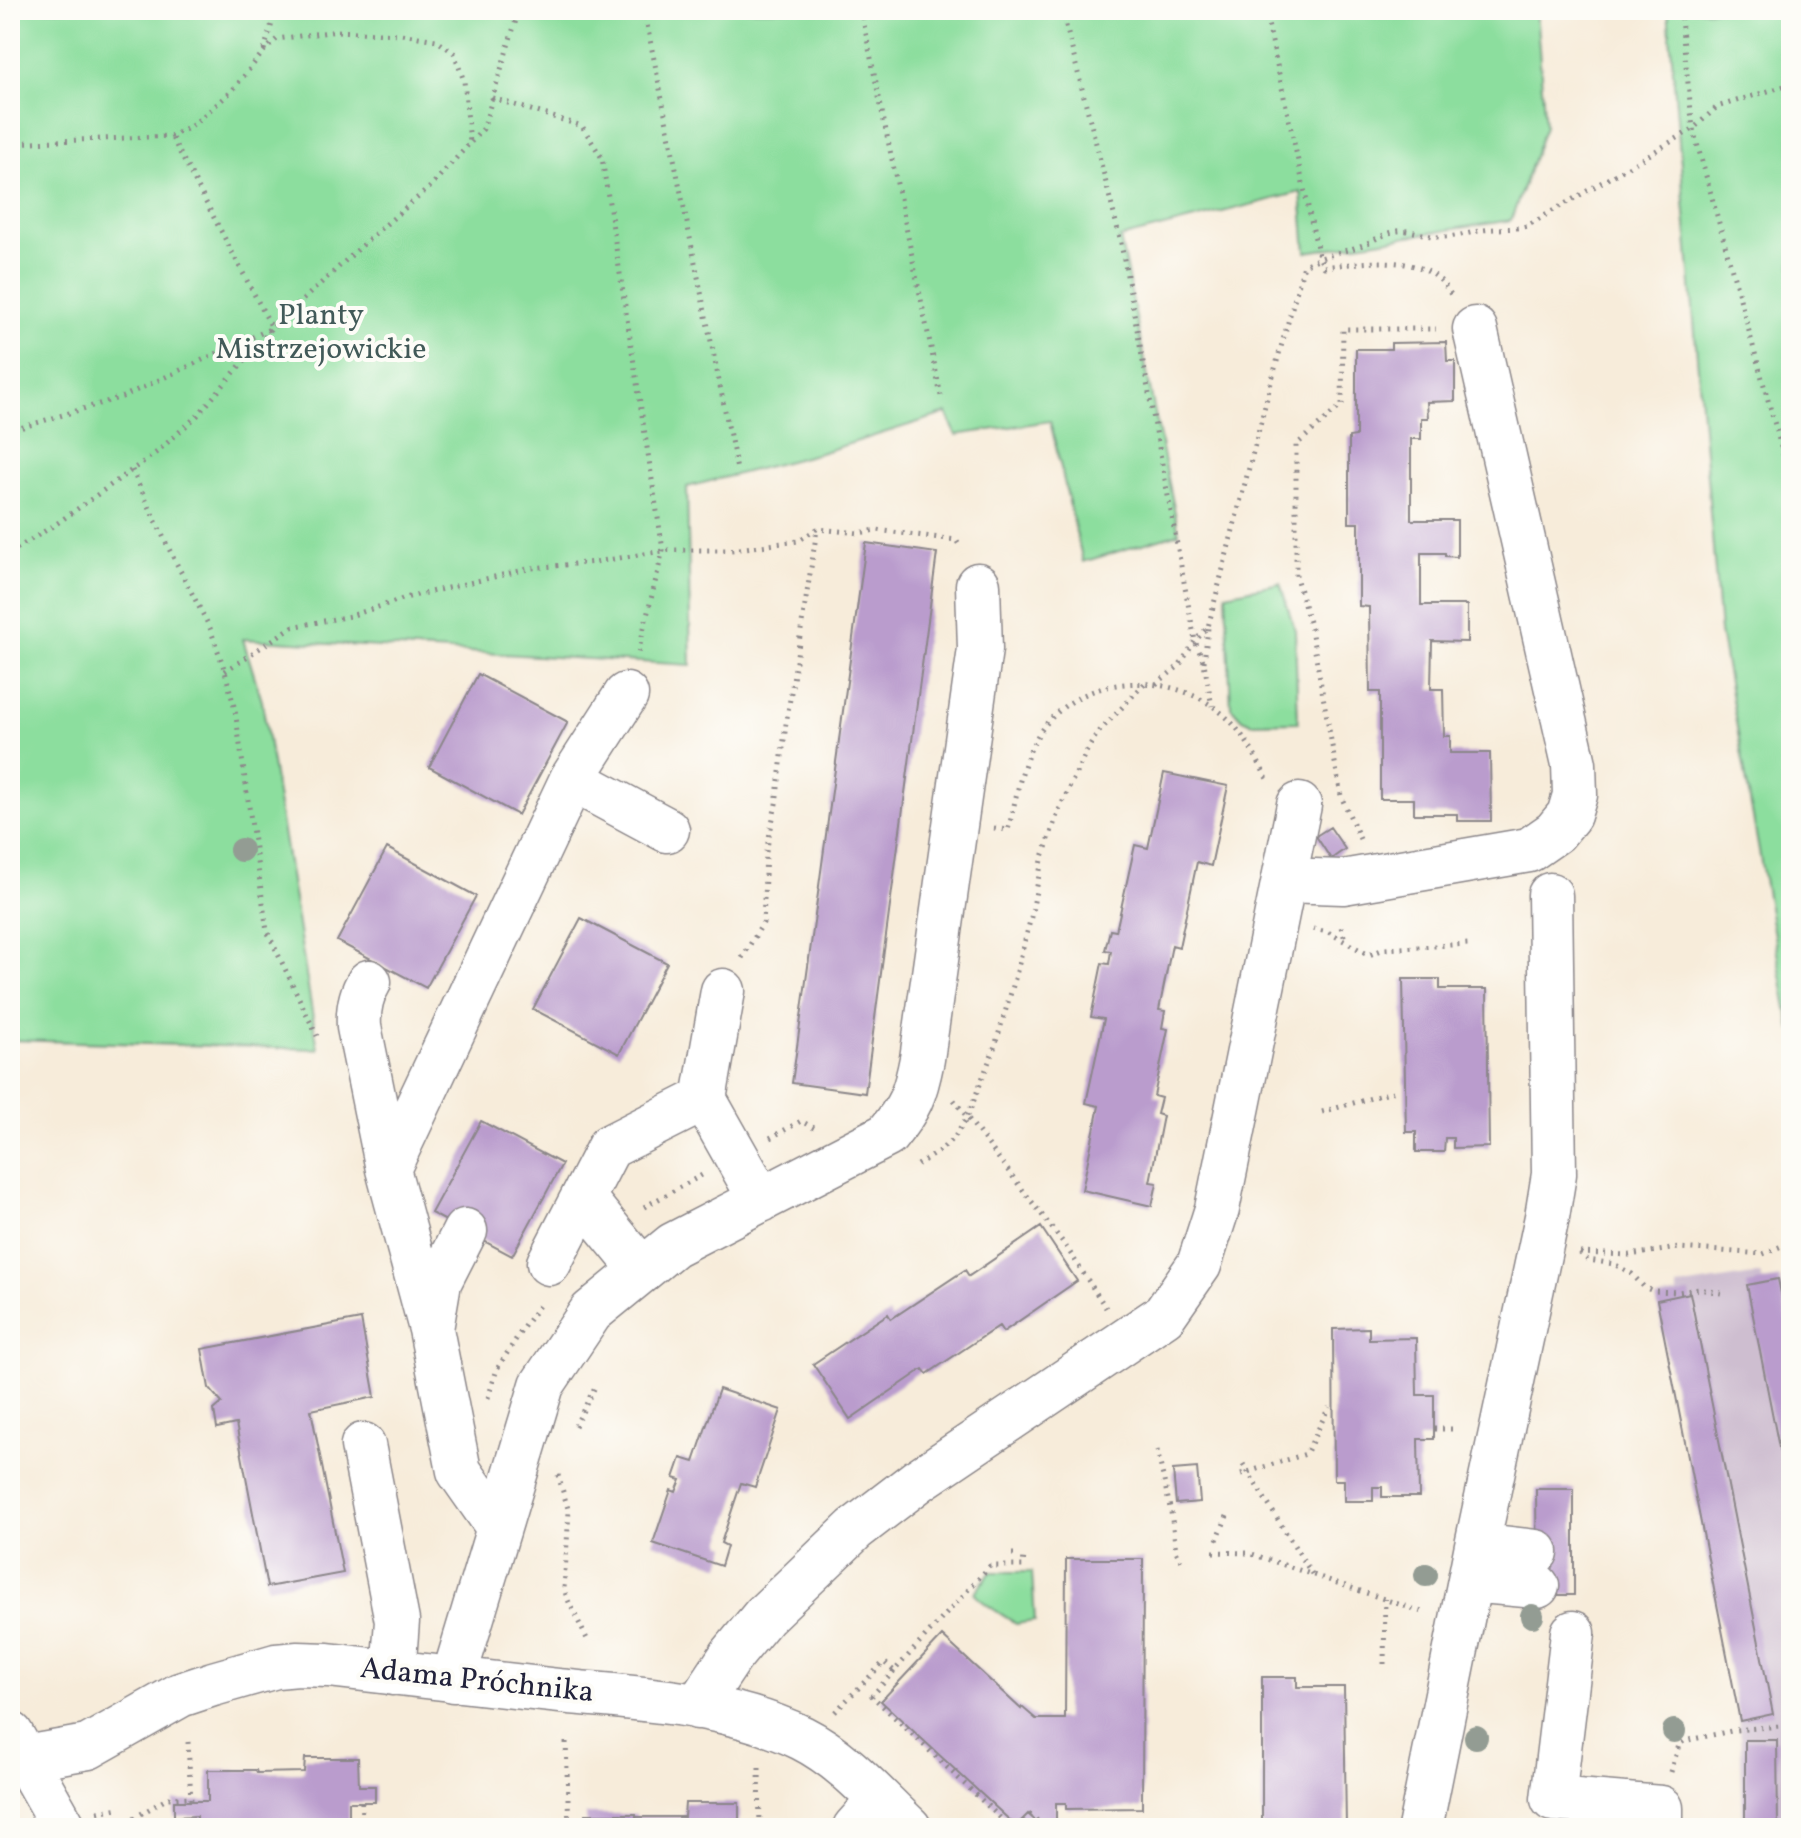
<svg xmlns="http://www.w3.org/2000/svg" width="1801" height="1838" viewBox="0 0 1801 1838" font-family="Vollkorn,serif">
	<rect width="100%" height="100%" fill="#fdfcf7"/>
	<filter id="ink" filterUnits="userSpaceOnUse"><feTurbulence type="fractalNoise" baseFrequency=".0125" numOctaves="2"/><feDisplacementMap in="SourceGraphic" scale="16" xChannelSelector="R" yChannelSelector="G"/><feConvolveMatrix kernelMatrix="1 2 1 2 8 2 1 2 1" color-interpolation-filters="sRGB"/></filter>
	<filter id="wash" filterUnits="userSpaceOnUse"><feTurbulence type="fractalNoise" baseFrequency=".006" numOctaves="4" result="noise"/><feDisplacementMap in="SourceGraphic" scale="32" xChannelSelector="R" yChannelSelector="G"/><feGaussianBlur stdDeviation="1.8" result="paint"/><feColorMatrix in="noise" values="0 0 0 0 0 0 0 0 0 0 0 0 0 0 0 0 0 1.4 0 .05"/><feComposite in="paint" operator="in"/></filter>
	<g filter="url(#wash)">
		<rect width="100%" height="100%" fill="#f7ecda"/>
		<!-- industrial -->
		<path fill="#cebed0" d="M1760,1274L1762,1281L1780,1278L1791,1333V1828H1743L1740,1728L1656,1299L1677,1294V1287Z"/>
		<!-- green -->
		<path fill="#8cde9e" stroke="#57806c" stroke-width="2" d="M10,10H1536L1545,126L1511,220L1306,252L1301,192L1120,238L1179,533L1083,562L1050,421L956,435L947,413L820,453L687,487L691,665L243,639L262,701L318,1049L10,1040Z
			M1668,10H1791V1031L1720,632Z
			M1280,583L1295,630L1298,722L1251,723L1242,719L1231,707L1226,594Z
			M991,1572H1032L1035,1621L1016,1624C1004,1615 982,1604 974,1593Z"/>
		<g id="blocks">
			<!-- building -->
			<path fill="#ba9ccd" d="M1446,342L1447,361H1455V401L1427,402L1428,418H1421V439H1411V520H1457V557L1445,556V553H1421V605H1467V642L1432,641L1431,689H1443L1444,736H1450V753H1490L1491,821H1457V814H1414V799H1380V692H1370L1369,607L1359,606V523H1349V437L1356,436V349H1391V343Z
				M866,543L937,553L865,1093L792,1083Z
				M478,674L568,722L518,815L429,767Z
				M1164,773L1228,786L1211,866L1197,862L1179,947L1172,945L1159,1010L1165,1011L1162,1028L1168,1029L1154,1096L1161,1098L1157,1114L1163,1116L1150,1182L1157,1183L1152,1206L1082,1190L1099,1106L1086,1103L1104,1019L1091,1017L1102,963L1109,964L1111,951L1105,950L1110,930L1116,931L1135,845L1148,848Z
				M1330,827L1345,849L1331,859L1316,836Z
				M387,848L476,896L426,988L337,941Z
				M581,918L667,963L619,1054L533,1009Z
				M1403,979H1440V989H1487L1489,1147L1453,1148V1138H1445L1444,1152H1416V1132H1406Z
				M481,1121L562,1164L512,1256L431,1213Z
				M1041,1227L1077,1281L1003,1332L999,1326L927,1374L923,1369L850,1419L813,1364L888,1314L891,1319L965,1270L969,1276Z
				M1778,1279L1791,1341V1504H1790L1747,1285Z
				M1690,1293L1773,1714L1740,1721L1657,1300Z
				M361,1319L375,1397L311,1410L343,1573L267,1587L236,1424L217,1428L214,1410L222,1403L209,1388L202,1349Z
				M1369,1328V1339L1416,1338L1417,1395H1434V1439H1418L1419,1497H1382V1487H1373V1501H1344V1480H1334L1333,1329Z
				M719,1389L781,1410L755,1487L741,1483L721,1543L727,1546L721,1566L653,1543L671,1490L676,1492L681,1480L674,1478L681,1458L694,1462Z
				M1197,1468L1200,1502L1176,1504L1173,1470Z
				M1536,1489H1574V1595H1537Z
				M1066,1559H1143L1142,1808L1066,1809V1803H1056V1826L1042,1827L1028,1814L1016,1826L881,1701L942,1636L1021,1709L1022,1707L1036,1719H1065Z
				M1262,1677H1297V1687H1344L1346,1828H1262Z
				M1745,1740H1777L1778,1828H1745Z
				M305,1758H358L359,1786H375V1802H349V1828H197V1816L174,1817V1801H208V1770H256L257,1773L304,1772Z
				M685,1803H739V1828H587L586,1814H636V1817H684Z"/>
		</g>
	</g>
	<g filter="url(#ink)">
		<use href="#blocks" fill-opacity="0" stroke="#8c878a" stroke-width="2"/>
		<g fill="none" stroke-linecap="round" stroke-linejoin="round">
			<defs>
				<path id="minor" d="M572,779L667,830
					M1284,880L1343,882L1529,850L1555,832L1569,815L1575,795L1574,764L1475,329
					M369,982C360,996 358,1011 359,1027L388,1169
					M723,991L704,1099L761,1200
					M583,1198L642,1270
					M465,1231L439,1282L431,1329L459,1471L499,1528
					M549,1263L609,1147L704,1099
					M431,1329L388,1169L572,779L626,695
					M363,1445L397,1621L393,1673
					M1477,1545L1536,1552
					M1470,1580L1537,1586
					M1573,1633L1553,1799L1661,1808V1828
					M453,1680L542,1385L591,1312L673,1245L887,1135C910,1107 915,1095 922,1059L980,649L978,585
					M697,1707L731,1656L764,1616L855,1529L919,1480L1164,1315L1199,1265L1217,1209L1299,805
					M11,1734L64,1828
					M25,1758L88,1747L180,1695L213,1684L276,1666L298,1664L328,1665C405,1674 482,1683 559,1691C640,1699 728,1702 802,1738C844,1759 876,1797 909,1828
					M855,1828L880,1800
					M1420,1828L1477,1545L1547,1217L1554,1174L1550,895"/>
			</defs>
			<!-- minor casing -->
			<use href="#minor" stroke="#8c878a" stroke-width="47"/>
			<!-- path -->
			<path stroke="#8c878a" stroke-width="5" stroke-dasharray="2 6" stroke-linecap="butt" d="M644,10L737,470
				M861,10L941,396
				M1062,10L1120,238L1195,641L1204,663L1212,706
				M1265,10L1319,257L1324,267C1359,263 1415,253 1442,282C1446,287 1450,293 1453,298
				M1680,10L1693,129L1791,483
				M264,50L276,10
				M492,98L582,126L602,158L663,550L637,657
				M471,142L483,129L519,10
				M10,143L171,136L189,128L231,92L264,51L277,39L337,31L401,34L436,40L454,53L464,81L470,143L429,188L378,231L272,328L122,397L10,431
				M132,470L169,549L210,628L225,671L235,710L267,931L317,1036
				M10,553L59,522L157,452L198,415L272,328L171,136
				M1204,662L1208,628
				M225,671L292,627L350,616L409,597L532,568L595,562L669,550H731L798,541L817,529L859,533L876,530L956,540L961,548
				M1156,684L1179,666L1195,641L1208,627L1269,390L1304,265C1322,256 1339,253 1357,247C1371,243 1383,233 1398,231C1413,229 1426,237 1441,237C1456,237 1469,233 1483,230C1499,228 1510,230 1527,226L1693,129L1717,107L1791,84
				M994,828L1008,830C1017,797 1021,761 1040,732C1081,672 1171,669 1224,715C1244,733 1256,757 1268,781
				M1360,839L1341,796L1311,629L1296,577V445L1342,405L1343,329H1436
				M1341,927L1346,942
				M1313,929L1328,932L1369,955L1384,949L1468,944
				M742,958L763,923L766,852L776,804L786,724L817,530
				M954,1100L1065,1245L1106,1308
				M1322,1112L1396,1091
				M770,1138L801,1121L814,1128
				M917,1165L942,1149L956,1135L967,1118L995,1046L1015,979L1031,917L1042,860L1058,812L1085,754L1097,734L1145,683
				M644,1207L702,1175
				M1580,1253L1629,1255L1679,1248L1763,1254L1791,1242
				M1580,1253L1588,1260L1614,1264L1632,1274L1644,1287L1653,1291L1678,1292L1699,1289L1721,1293
				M488,1398L497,1369L525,1325L541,1303
				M575,1426L596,1385
				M1434,1429H1455
				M1157,1450L1171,1512L1176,1551L1181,1561
				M1243,1464L1312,1574
				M1241,1474L1306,1454L1329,1407
				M558,1475L569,1512L564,1589L567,1598L587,1639
				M1217,1540L1227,1516
				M1213,1552L1249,1553L1422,1612
				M1012,1554H1019
				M1384,1664L1385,1599
				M894,1671L872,1696L1011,1828
				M835,1712L884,1662L894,1671L990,1566H1023L1024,1555
				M188,1742L191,1801
				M566,1742L569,1828
				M759,1768L760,1828
				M1671,1772L1679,1745L1684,1741L1736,1730L1791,1725
				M98,1812L119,1808
				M127,1822L168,1798L191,1797
				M361,1828L362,1802
				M527,1828L569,1825
				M1019,1828L1031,1815L1045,1828"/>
			<!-- minor -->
			<use href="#minor" stroke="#fff" stroke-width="44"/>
		</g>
		<!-- trees -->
		<g fill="#939c93">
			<circle cx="241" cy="850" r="12"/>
			<circle cx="1426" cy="1575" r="12"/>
			<circle cx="1532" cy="1616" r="12"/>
			<circle cx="1674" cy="1731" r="12"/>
			<circle cx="1476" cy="1737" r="12"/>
		</g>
	</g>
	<g text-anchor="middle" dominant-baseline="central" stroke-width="8" stroke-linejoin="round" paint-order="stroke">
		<!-- park labels -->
		<g font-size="30" fill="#425a59" stroke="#fdfcf7">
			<text x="321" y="316">Planty<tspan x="321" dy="34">Mistrzejowickie</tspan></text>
		</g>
		<!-- street labels -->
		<g font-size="30" fill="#22223b" stroke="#fdfcf7">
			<text transform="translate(477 1681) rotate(6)">Adama Próchnika</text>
		</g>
	</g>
	<!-- margin -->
	<rect width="1801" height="1838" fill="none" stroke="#fdfcf7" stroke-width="40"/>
</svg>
